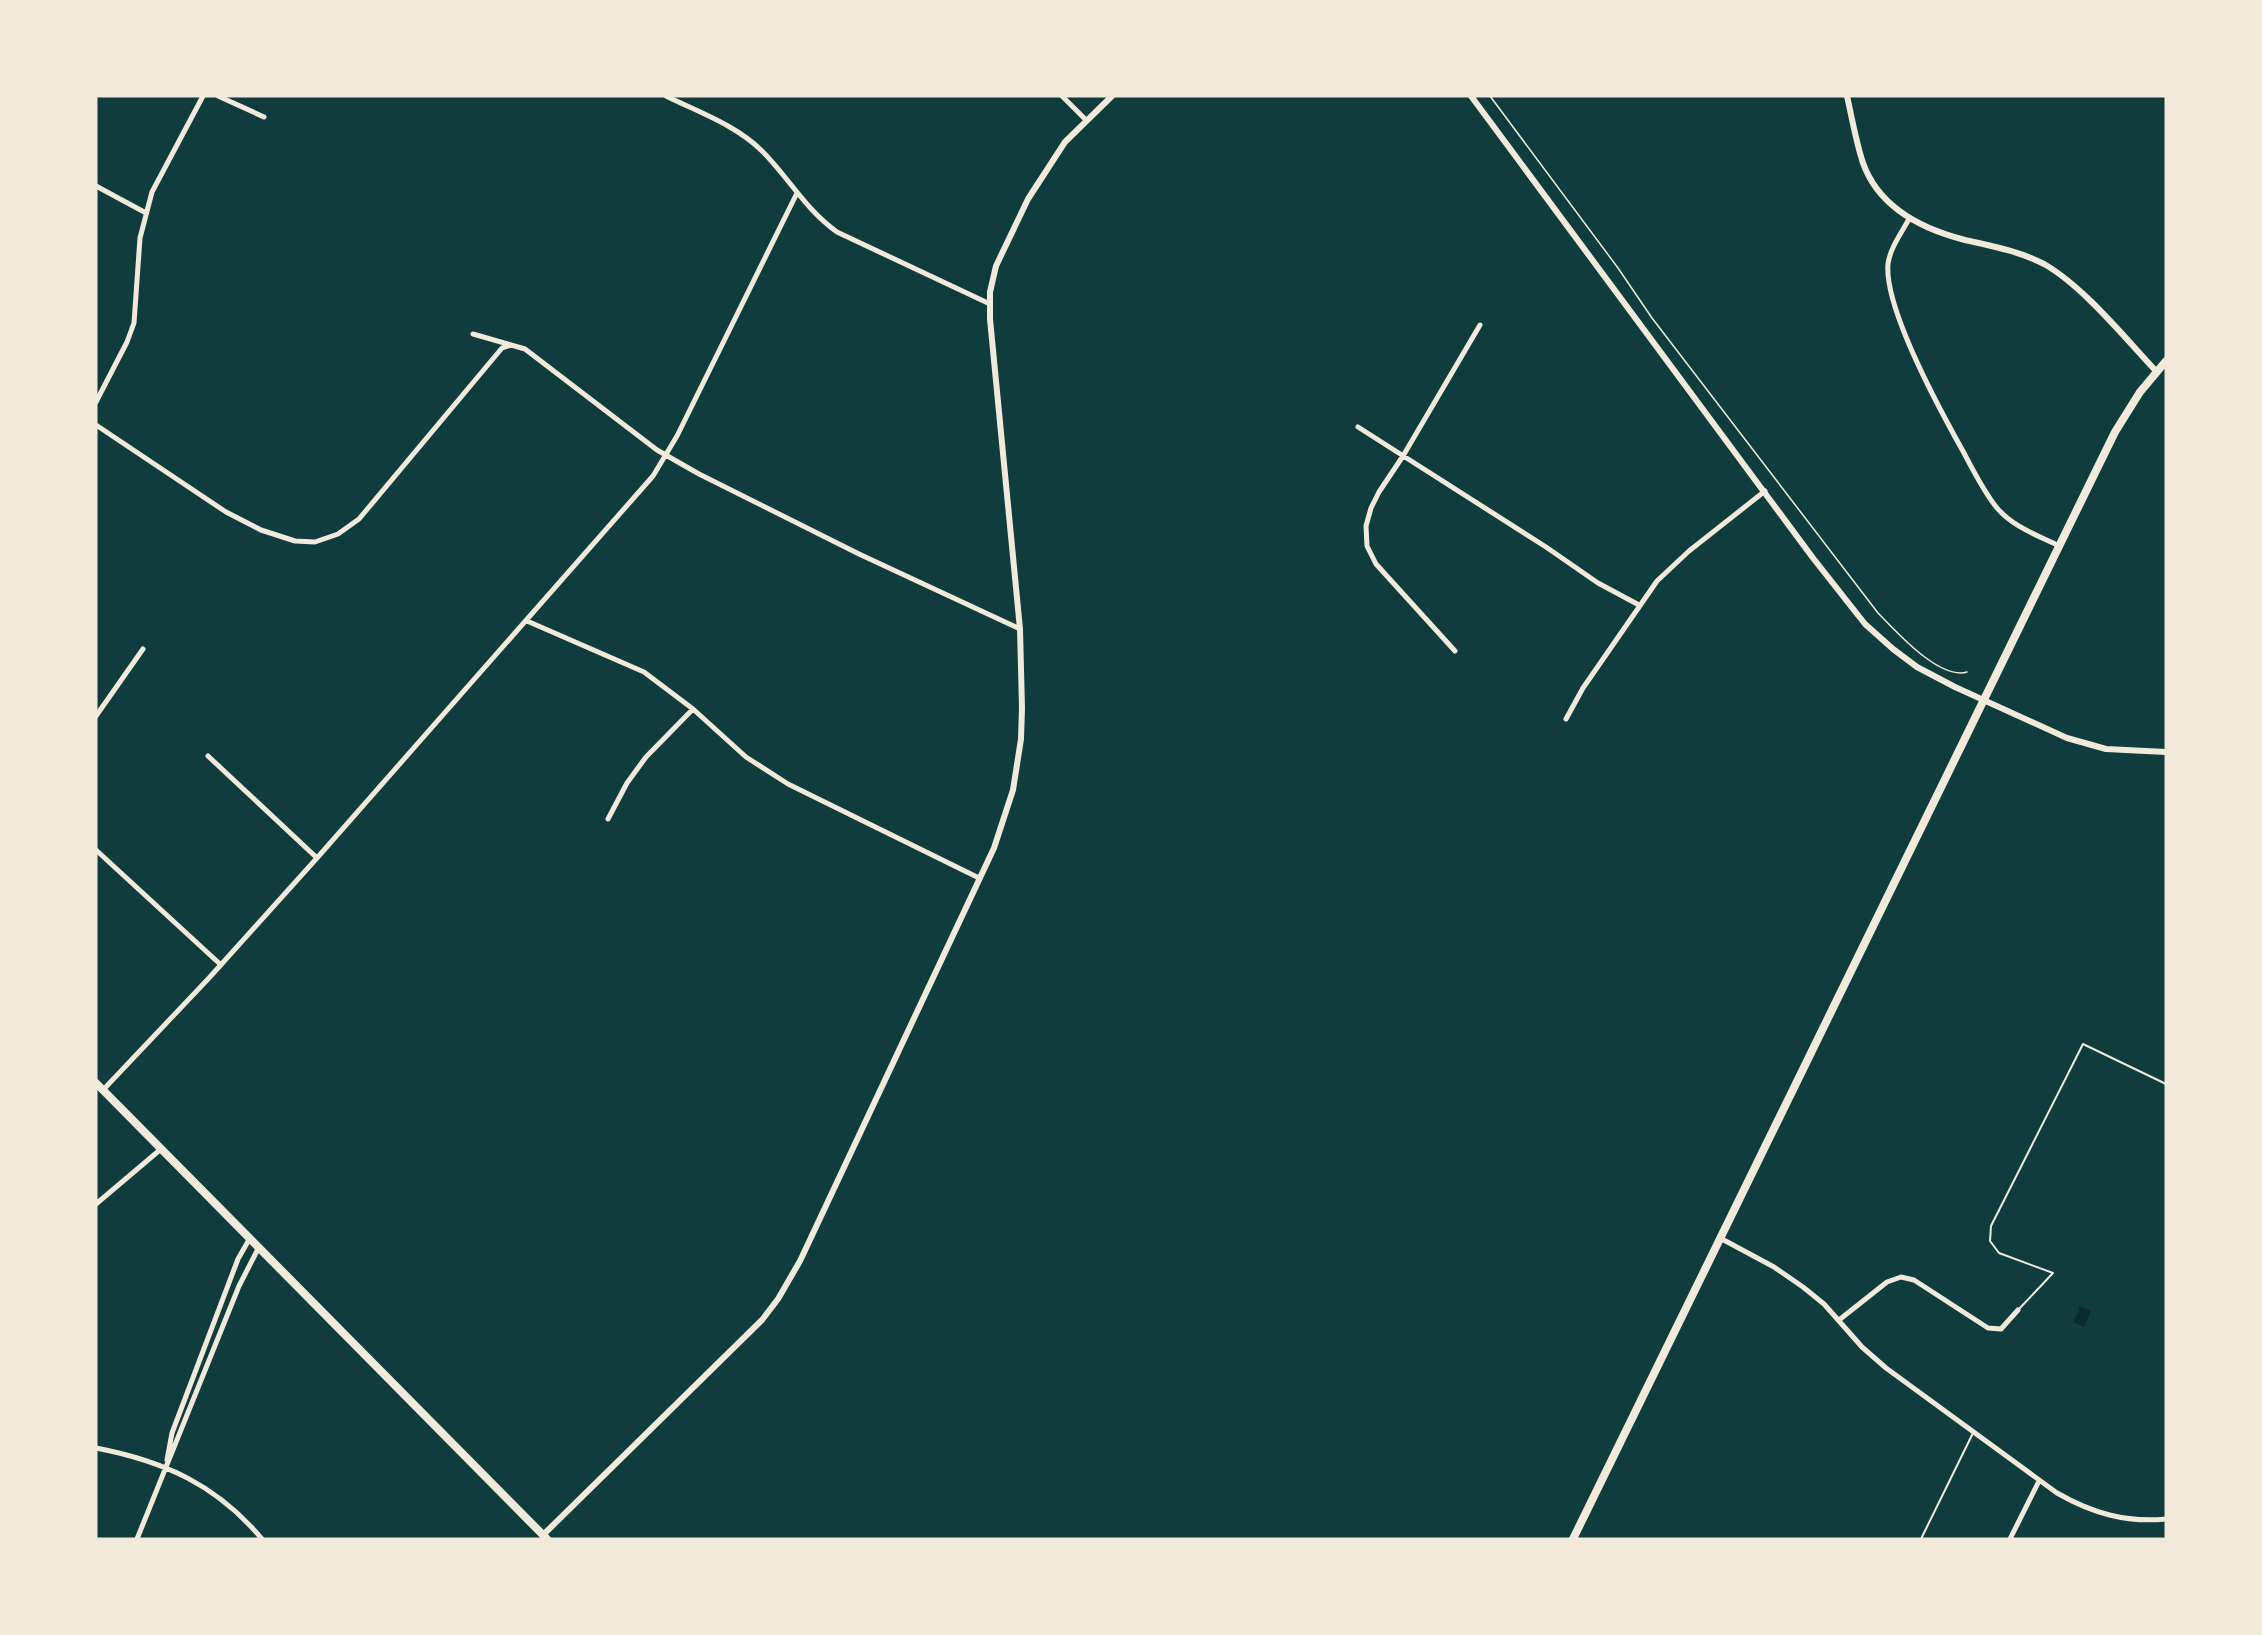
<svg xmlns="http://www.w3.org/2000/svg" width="2262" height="1635" viewBox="0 0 2262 1635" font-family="'IBM Plex Sans',sans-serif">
	<rect width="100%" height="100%" fill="#0f3d3e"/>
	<!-- water -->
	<path fill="#0a2a2b" d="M2080,1306L2091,1311L2084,1327L2073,1322L2080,1310L2078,1309Z"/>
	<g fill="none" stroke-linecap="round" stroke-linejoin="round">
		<!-- path -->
		<path stroke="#f1e9da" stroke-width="1.5" d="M1490,96L1618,268L1652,318L1878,613C1897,632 1939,680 1967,672"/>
		<!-- service -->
		<path stroke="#f1e9da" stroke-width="2" d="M2019,1309L2053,1273L1999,1253L1990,1241L1991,1226L2083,1044L2166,1084
			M1921,1539L1973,1433"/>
		<!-- minor -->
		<path stroke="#f1e9da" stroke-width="5" d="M218,96L264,117
			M666,96C698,112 736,125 762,151C789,178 805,209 837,232L990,304
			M1062,96L1086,120
			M96,186L146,213
			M1909,219C1902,232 1890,248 1888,264C1884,309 1941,412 1964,453C1974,472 1984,492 1997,508C2013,527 2037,535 2059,546
			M473,334L525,349L657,450L699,474L859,554L1020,629
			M96,402L127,342L134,323L140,238L152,192L203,96
			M96,425L226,512L261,530L295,541L315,542L338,534L359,519L502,348L511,345
			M1358,427L1546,547L1598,583L1639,605
			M527,621L644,672L693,709L746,757L788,784L979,878
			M1455,651L1376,564L1367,546L1366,526L1371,508L1379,492L1403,456L1480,325
			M96,716L143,649
			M1566,719L1583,688L1657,581L1689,551L1765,491
			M208,756L317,858
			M608,819L627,783L646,757L693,709
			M96,850L221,965
			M103,1090L209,978L317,858L653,476L677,436L797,193
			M96,1204L161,1149
			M1720,1238L1774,1267L1803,1287L1824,1304L1862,1347L1886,1368L2057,1493C2092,1513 2126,1523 2166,1519
			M1839,1320L1887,1282L1901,1277L1914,1280L1988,1328L2001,1329L2018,1310
			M96,1448C164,1461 217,1485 262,1539
			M167,1460L172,1433L238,1259L250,1238
			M137,1539L239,1286L259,1247
			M2010,1539L2039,1481"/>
		<!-- tertiary -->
		<path stroke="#f1e9da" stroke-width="6" d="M1471,96L1813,558L1865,624L1893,649L1917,667L1955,687L2067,738L2106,749L2166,752
			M1847,96C1852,118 1856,142 1863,163C1879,208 1922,229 1965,240C1991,246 2019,251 2044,264C2083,286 2125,338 2156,371
			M543,1535L762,1320L778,1299L800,1261L994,848L1013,790L1021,739L1022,708L1020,629L990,319V292L996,266L1028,199L1065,142L1112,96"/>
		<!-- primary -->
		<path stroke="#f1e9da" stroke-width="8" d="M96,1083L547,1539
			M1573,1539L2115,432L2140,392L2166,361"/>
	</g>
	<!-- border -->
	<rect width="2262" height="1635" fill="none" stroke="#f1e9da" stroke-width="195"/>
</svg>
